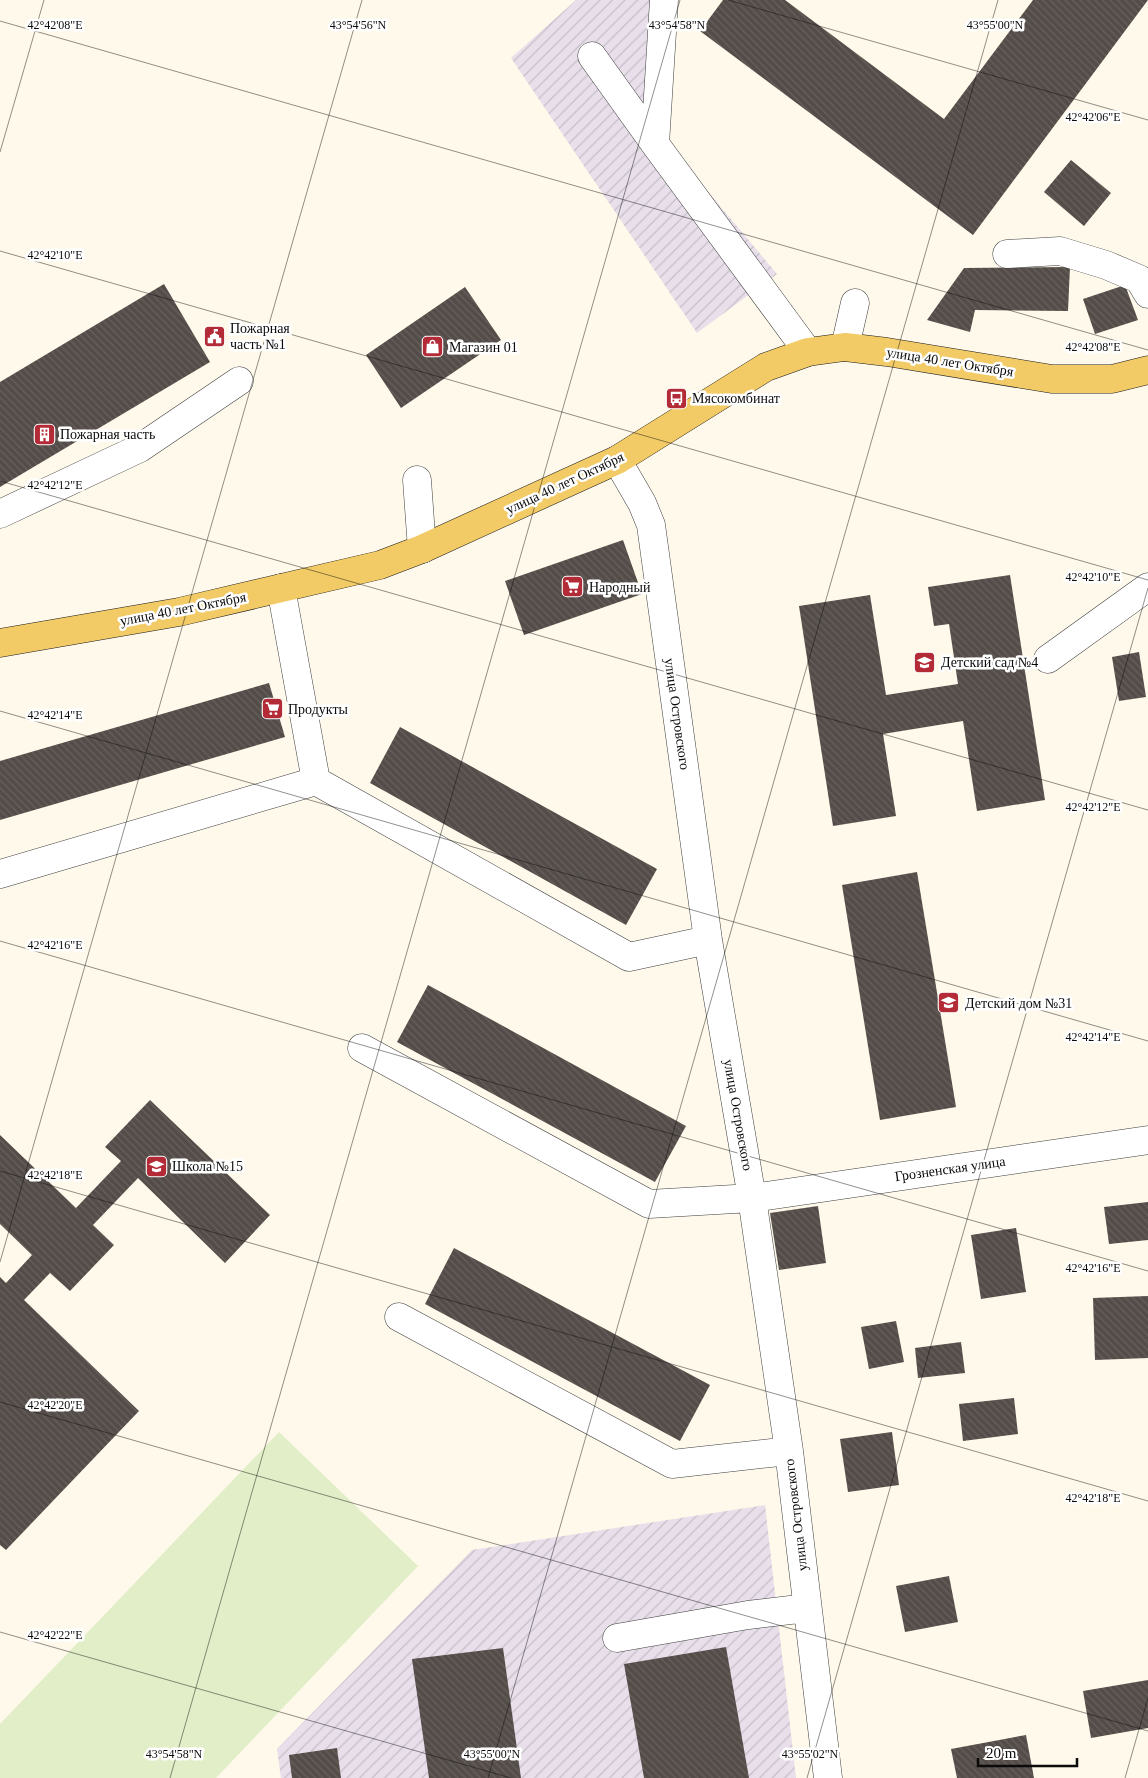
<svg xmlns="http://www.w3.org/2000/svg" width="1148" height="1778" viewBox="0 0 1148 1778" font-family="Georgia,serif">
	<defs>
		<pattern id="industrial-furrows" width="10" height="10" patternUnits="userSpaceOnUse" patternTransform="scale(1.25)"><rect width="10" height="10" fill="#e8dfea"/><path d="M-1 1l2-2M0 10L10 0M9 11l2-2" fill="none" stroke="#c6bec7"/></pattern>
		<pattern id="building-back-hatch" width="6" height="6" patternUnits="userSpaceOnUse" patternTransform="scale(1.25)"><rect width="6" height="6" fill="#534c48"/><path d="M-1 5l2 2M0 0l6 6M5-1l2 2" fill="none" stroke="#67615e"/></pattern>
	</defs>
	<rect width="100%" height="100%" fill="#fef9ea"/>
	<!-- industrial -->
	<path fill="url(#industrial-furrows)" d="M576,0H678L666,35L668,144L777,274L697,333L511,58Z
		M765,1505L796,1778H281L277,1749L472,1550Z"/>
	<!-- pitch -->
	<path fill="#e2eec7" d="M279,1432L418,1566L216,1778H0V1724Z"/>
	<!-- building -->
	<path fill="url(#building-back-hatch)" d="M723,0H785L944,119L1033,0H1148L973,235L700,31Z
		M1071,160L1111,193L1084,226L1044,192Z
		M1070,267L1068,311L975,310L970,332L927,320L964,268Z
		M164,284L210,362L0,487V382Z
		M1125,285L1138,320L1095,334L1083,299Z
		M465,287L501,340L401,408L366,355Z
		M623,540L642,594L524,635L505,581Z
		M1010,575L1045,800L977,811L963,721L883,734L896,816L833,826L799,606L870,595L886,695L958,684L949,624L934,626L928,587Z
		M1139,652L1146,697L1119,701L1112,657Z
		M269,683L285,737L0,820V761Z
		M400,727L657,869L626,925L370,783Z
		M917,872L956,1107L880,1120L842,885Z
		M428,985L686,1126L655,1182L397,1042Z
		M150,1100L270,1215L225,1263L138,1178L93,1225L114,1245L70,1291L50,1273L24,1300L139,1411L6,1550L0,1545V1277L6,1283L32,1255L0,1224V1135L76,1208L121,1161L105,1147Z
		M1148,1202V1240L1109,1244L1104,1207Z
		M818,1206L826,1263L779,1270L770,1213Z
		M1016,1228L1026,1292L981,1299L971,1235Z
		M454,1248L710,1385L680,1441L425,1304Z
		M1148,1296V1358L1095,1360L1093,1298Z
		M896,1321L904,1362L869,1369L861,1327Z
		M961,1342L965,1373L918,1378L915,1348Z
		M1014,1398L1018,1434L963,1441L959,1404Z
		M892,1432L899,1485L848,1492L840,1439Z
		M949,1576L958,1622L905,1632L896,1586Z
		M726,1647L749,1778H644L624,1664Z
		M503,1648L521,1778H429L412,1659Z
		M1148,1680V1728L1091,1738L1083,1691Z
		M1026,1735L1034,1778H957L951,1749Z
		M337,1748L341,1778H292L289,1755Z"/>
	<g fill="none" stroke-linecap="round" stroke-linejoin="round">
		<defs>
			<path id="minor" d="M592,56L655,144L808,352
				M655,144L664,0
				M1007,254L1060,251L1106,265L1139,279L1148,294
				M845,347L855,303
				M617,460L642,503L651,525L708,940L752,1198L789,1451L828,1778
				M417,480L422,549
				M0,514L140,448L239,381
				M281,588L316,781
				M1048,659L1148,587
				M0,874L316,781L629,957L708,940
				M362,1048L649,1204L752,1198L1148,1140
				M399,1317L672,1464L789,1451
				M617,1638L748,1615L807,1608"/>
			<path id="major" d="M0,643L179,612L380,565L422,549L617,460L766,367L808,352L845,347L887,352L1052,379H1112L1148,370"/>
		</defs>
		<!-- minor casing -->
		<use href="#minor" stroke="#3e3e3e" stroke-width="29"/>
		<!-- major casing -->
		<use href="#major" stroke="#1c1c1c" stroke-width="29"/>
		<!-- minor -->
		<use href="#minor" stroke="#fff" stroke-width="28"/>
		<!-- major -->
		<use href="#major" stroke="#f2ca66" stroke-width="28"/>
	</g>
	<!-- ticks -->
	<path fill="none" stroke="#0b0b0b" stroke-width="1" stroke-opacity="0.45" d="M728,0L1148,120M0,21L1148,350M0,152L44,0M0,251L1148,580M0,481L1148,810M0,711L1148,1041M0,941L1148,1271M0,1171L1148,1501M0,1262L362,0M0,1402L1148,1731M0,1632L511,1778M170,1778L680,0M488,1778L998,0M807,1778L1148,588M1125,1778L1148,1698"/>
	<!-- icons -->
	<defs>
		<symbol id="civic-square" viewBox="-11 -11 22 22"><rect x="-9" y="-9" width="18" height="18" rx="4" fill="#b32b37" stroke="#fff"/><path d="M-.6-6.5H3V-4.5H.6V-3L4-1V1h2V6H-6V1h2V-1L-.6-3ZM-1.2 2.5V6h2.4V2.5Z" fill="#fff"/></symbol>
		<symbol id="shop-square" viewBox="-11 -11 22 22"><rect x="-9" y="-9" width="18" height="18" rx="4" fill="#b32b37" stroke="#fff"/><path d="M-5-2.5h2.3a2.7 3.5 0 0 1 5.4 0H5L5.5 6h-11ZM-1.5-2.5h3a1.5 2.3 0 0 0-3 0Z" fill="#fff"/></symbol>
		<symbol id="bus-square" viewBox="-11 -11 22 22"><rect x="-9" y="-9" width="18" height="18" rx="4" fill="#b32b37" stroke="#fff"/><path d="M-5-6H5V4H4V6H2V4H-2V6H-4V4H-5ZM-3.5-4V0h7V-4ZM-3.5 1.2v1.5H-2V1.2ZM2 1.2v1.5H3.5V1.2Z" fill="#fff"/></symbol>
		<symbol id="building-square" viewBox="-11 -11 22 22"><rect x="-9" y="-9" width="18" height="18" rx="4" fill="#b32b37" stroke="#fff"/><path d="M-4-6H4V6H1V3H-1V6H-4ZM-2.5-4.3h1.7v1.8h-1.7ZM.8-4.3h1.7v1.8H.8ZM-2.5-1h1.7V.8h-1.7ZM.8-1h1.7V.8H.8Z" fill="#fff"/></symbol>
		<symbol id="supermarket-square" viewBox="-11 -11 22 22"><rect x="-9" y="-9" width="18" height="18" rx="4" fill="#b32b37" stroke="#fff"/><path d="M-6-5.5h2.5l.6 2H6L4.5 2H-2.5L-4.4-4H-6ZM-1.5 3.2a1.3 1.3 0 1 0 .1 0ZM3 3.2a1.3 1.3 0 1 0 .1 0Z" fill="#fff"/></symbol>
		<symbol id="school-square" viewBox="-11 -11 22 22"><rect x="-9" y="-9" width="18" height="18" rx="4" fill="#b32b37" stroke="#fff"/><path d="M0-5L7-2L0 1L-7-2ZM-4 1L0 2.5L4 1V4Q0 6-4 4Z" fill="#fff"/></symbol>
	</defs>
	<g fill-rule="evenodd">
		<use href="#civic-square" x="202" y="324" width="25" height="25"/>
		<use href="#shop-square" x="420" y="334" width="25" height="25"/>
		<use href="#bus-square" x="664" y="386" width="25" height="25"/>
		<use href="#building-square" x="32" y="422" width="25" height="25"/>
		<use href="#supermarket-square" x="560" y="574" width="25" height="25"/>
		<use href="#school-square" x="912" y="650" width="25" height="25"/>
		<use href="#supermarket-square" x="260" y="696" width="25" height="25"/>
		<use href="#school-square" x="936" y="990" width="25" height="25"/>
		<use href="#school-square" x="144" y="1154" width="25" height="25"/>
	</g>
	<g text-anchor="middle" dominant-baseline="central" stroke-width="5" stroke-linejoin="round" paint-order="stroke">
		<!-- poi labels -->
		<g font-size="14" fill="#0b0b0b" stroke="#fff" text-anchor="start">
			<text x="230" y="328">Пожарная<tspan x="230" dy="16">часть №1</tspan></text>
			<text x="449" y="347">Магазин 01</text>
			<text x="692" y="398">Мясокомбинат</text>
			<text x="60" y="434">Пожарная часть</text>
			<text x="589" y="587">Народный</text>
			<text x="941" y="662">Детский сад №4</text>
			<text x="288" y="709">Продукты</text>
			<text x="965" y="1003">Детский дом №31</text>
			<text x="172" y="1166">Школа №15</text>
		</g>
		<!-- street labels -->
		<g font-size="14" fill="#0b0b0b" stroke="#fff">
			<text transform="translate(950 362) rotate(9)">улица 40 лет Октября</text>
			<text transform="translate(565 483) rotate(-25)">улица 40 лет Октября</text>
			<text transform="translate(183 609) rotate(-11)">улица 40 лет Октября</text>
			<text transform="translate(677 714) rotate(82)">улица Островского</text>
			<text transform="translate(738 1115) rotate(80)">улица Островского</text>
			<text transform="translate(950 1169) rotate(-8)">Грозненская улица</text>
			<text transform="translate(796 1515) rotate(-97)">улица Островского</text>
		</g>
	</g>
	<g font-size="12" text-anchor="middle" fill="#0b0b0b" stroke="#fff" stroke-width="5" stroke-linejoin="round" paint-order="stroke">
		<text x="358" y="29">43°54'56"N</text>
		<text x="677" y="29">43°54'58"N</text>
		<text x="995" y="29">43°55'00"N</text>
		<text x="55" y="29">42°42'08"E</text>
		<text x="1093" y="121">42°42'06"E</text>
		<text x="55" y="259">42°42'10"E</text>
		<text x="1093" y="351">42°42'08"E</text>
		<text x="55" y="489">42°42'12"E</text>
		<text x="1093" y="581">42°42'10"E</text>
		<text x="55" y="719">42°42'14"E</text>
		<text x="1093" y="811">42°42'12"E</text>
		<text x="55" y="949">42°42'16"E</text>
		<text x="1093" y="1041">42°42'14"E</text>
		<text x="55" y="1179">42°42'18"E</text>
		<text x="1093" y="1272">42°42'16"E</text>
		<text x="55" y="1409">42°42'20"E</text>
		<text x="1093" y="1502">42°42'18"E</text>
		<text x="55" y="1639">42°42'22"E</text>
		<text x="174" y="1758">43°54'58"N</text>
		<text x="492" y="1758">43°55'00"N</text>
		<text x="810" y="1758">43°55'02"N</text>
	</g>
	<!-- scale -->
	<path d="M978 1758v8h99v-8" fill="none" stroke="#0b0b0b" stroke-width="2.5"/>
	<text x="986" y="1758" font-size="15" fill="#0b0b0b" stroke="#ffffff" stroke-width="4" paint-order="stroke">20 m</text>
</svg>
